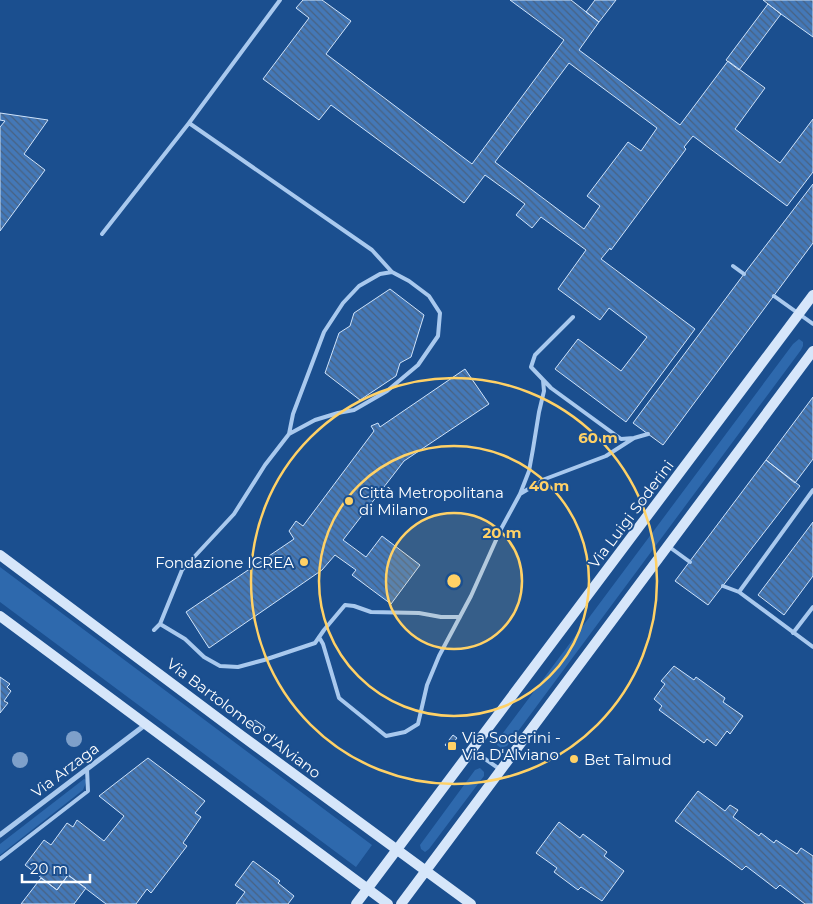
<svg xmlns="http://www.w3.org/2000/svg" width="813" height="904" viewBox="0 0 813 904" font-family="Montserrat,sans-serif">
	<defs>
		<pattern id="building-back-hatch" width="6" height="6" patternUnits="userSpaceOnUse" patternTransform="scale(1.25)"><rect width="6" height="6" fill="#4478b7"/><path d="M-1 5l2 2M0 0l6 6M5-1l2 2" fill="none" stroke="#486282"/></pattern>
	</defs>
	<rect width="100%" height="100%" fill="#1b4f8f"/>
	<!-- grass -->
	<path fill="#2e69ad" d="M799,339L803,342V346L801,350L507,746L501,748L497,745V741L793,344Z
		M0,567L372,845L356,867L0,602Z
		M480,768L484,772V776L429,849L425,852L421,849L420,845L475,770Z
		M84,779L87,780L83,790L0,855V844Z"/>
	<!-- building -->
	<path fill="url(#building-back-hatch)" stroke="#cfe3fa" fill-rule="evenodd" d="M303,0H322L351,21L326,54L472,164L564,40L510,0H571L599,22L579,50L680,125L728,61L765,88L735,129L780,163L813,119V172L787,206L693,136L684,147L686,149L611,250L610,248L601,259L695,329L626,422L555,369L578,339L621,371L647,337L609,308L600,320L558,289L586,250L541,217L532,228L516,215L525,204L485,175L464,203L331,105L319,120L263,79L309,18L296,8ZM569,63L657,128L641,151L628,142L587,196L600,206L584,229L495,162Z
		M595,0H616L599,22L586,12Z
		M763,0H813V37L781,14Z
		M768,4L781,14L739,70L726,60Z
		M0,113L48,120L24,154L45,170L0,231V127L5,121L0,120Z
		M813,184V243L663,445L633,423L744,274Z
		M390,289L424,315L411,357L400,363L396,376L360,400L325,373L339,333L350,326L354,313Z
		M465,369L489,404L404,461L343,540L366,557L382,536L420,565L391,604L352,575L356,570L335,555L322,570L209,648L186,612L294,539L289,531L296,521L303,526L374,431L371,426L378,423L380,427Z
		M813,397V459L795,483L766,460Z
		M766,460L800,486L708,605L675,581Z
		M813,522V576L784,615L758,595Z
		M674,666L694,680L696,677L725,698L723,702L743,716L730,734L727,731L716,746L707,739L704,743L659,710L662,706L654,699L665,684L661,681Z
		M0,677L10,684L7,687L11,691L4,701L8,703L0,713Z
		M255,720L265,727L263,731L252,723Z
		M453,735L457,738L449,748L445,745Z
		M148,758L205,801L195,813L201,817L183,843L187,846L151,893L147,889L136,904H106L68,875L57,890L25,865L44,840L51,845L67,823L73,827L77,820L104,841L124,816L99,796Z
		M698,791L725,811L730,805L738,810L733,817L759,836L761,833L774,843L776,840L797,854L801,848L813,856V904H805L780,885L776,889L746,866L742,870L675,821Z
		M559,822L580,838L583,834L607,852L604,856L624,871L602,901L581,887L578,890L554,872L557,868L536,853Z
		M253,861L280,881L278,883L294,896L288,904H236L245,892L235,885Z
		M68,875L86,888L74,904H21L41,878L57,890Z"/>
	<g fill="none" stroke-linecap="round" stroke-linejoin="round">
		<!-- lane -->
		<path stroke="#a9c9ee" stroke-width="4" d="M280,0L189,123L372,250L392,272
			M102,234L189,123
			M733,266L744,274
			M774,296L813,324
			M573,317L535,355L531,367L551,388L621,439L634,438L648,434
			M289,434L293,414L324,332L343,303L359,286L380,274L392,272L409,281L429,296L440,313L438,336L418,365L387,391L354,410L338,413L315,420L289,434L265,465L234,514L182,570L160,624L185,639L204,657L220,666L238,667L264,660L315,643L324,630L345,605L354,606L371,612L419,613L441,617H460
			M520,494L529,471L533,449L539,412L544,391L543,380
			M668,546L690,562
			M723,586L739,592L813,647
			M739,592L813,490
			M154,630L160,624
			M793,633L813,607
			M319,637L323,644L339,698L386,736L405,732L418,724L427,685L439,656L471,596L501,529L520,494L545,479L606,456L634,438
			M472,750L501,770
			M0,859L88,791L87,769"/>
		<!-- street -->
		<path stroke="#a9c9ee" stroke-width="5" d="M0,835L145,725"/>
		<!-- secondary -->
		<path stroke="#d6e6fa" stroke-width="10" d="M0,555L242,736L471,904
			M0,616L388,904
			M356,904L813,295
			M401,904L813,351"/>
	</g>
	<!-- trees -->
	<g fill="#7ea0ca">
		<circle cx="74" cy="739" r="8"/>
		<circle cx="20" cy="760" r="8"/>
	</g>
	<!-- distance rings -->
	<circle cx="454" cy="581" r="68" fill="#ffd166" fill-opacity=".12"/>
	<g fill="none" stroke="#ffd166" stroke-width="2.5">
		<circle cx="454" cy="581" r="68"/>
		<circle cx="454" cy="581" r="135"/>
		<circle cx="454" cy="581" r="203"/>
	</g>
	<!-- markers -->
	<g fill="#ffd166" stroke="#1b4f8f" stroke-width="2">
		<circle cx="349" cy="501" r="5"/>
		<circle cx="304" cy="562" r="5"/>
		<rect x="447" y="741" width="10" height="10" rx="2.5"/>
		<circle cx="574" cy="759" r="5"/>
	</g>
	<g text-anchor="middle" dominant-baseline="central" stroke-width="4" stroke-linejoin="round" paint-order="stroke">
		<!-- poi labels -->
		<g font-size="15" fill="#fff" stroke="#1b4f8f" text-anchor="start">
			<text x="359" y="492">Città Metropolitana<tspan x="359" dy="17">di Milano</tspan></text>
			<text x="294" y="562" text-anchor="end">Fondazione ICREA</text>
			<text x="462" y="737">Via Soderini -<tspan x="462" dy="17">Via D'Alviano</tspan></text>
			<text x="584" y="759">Bet Talmud</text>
		</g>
		<!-- street labels -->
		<g font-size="15" fill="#fff" stroke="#1b4f8f">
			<text transform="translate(631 514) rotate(-53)">Via Luigi Soderini</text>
			<text transform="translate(244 718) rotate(37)">Via Bartolomeo d'Alviano</text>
			<text transform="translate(65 770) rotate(-37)">Via Arzaga</text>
		</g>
	</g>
	<circle cx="454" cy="581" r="8" fill="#ffd166" stroke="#1b4f8f" stroke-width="2.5"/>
	<g font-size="15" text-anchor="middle" font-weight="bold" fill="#ffd166" stroke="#1b4f8f" stroke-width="4" stroke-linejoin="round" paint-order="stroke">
		<text x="598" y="443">60 m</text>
		<text x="549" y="491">40 m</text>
		<text x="502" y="538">20 m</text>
	</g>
	<!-- scale -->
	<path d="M22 874v8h68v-8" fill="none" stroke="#ffffff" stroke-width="2.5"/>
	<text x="30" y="874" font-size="15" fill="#ffffff" stroke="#1b4f8f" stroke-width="4" paint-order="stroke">20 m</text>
</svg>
